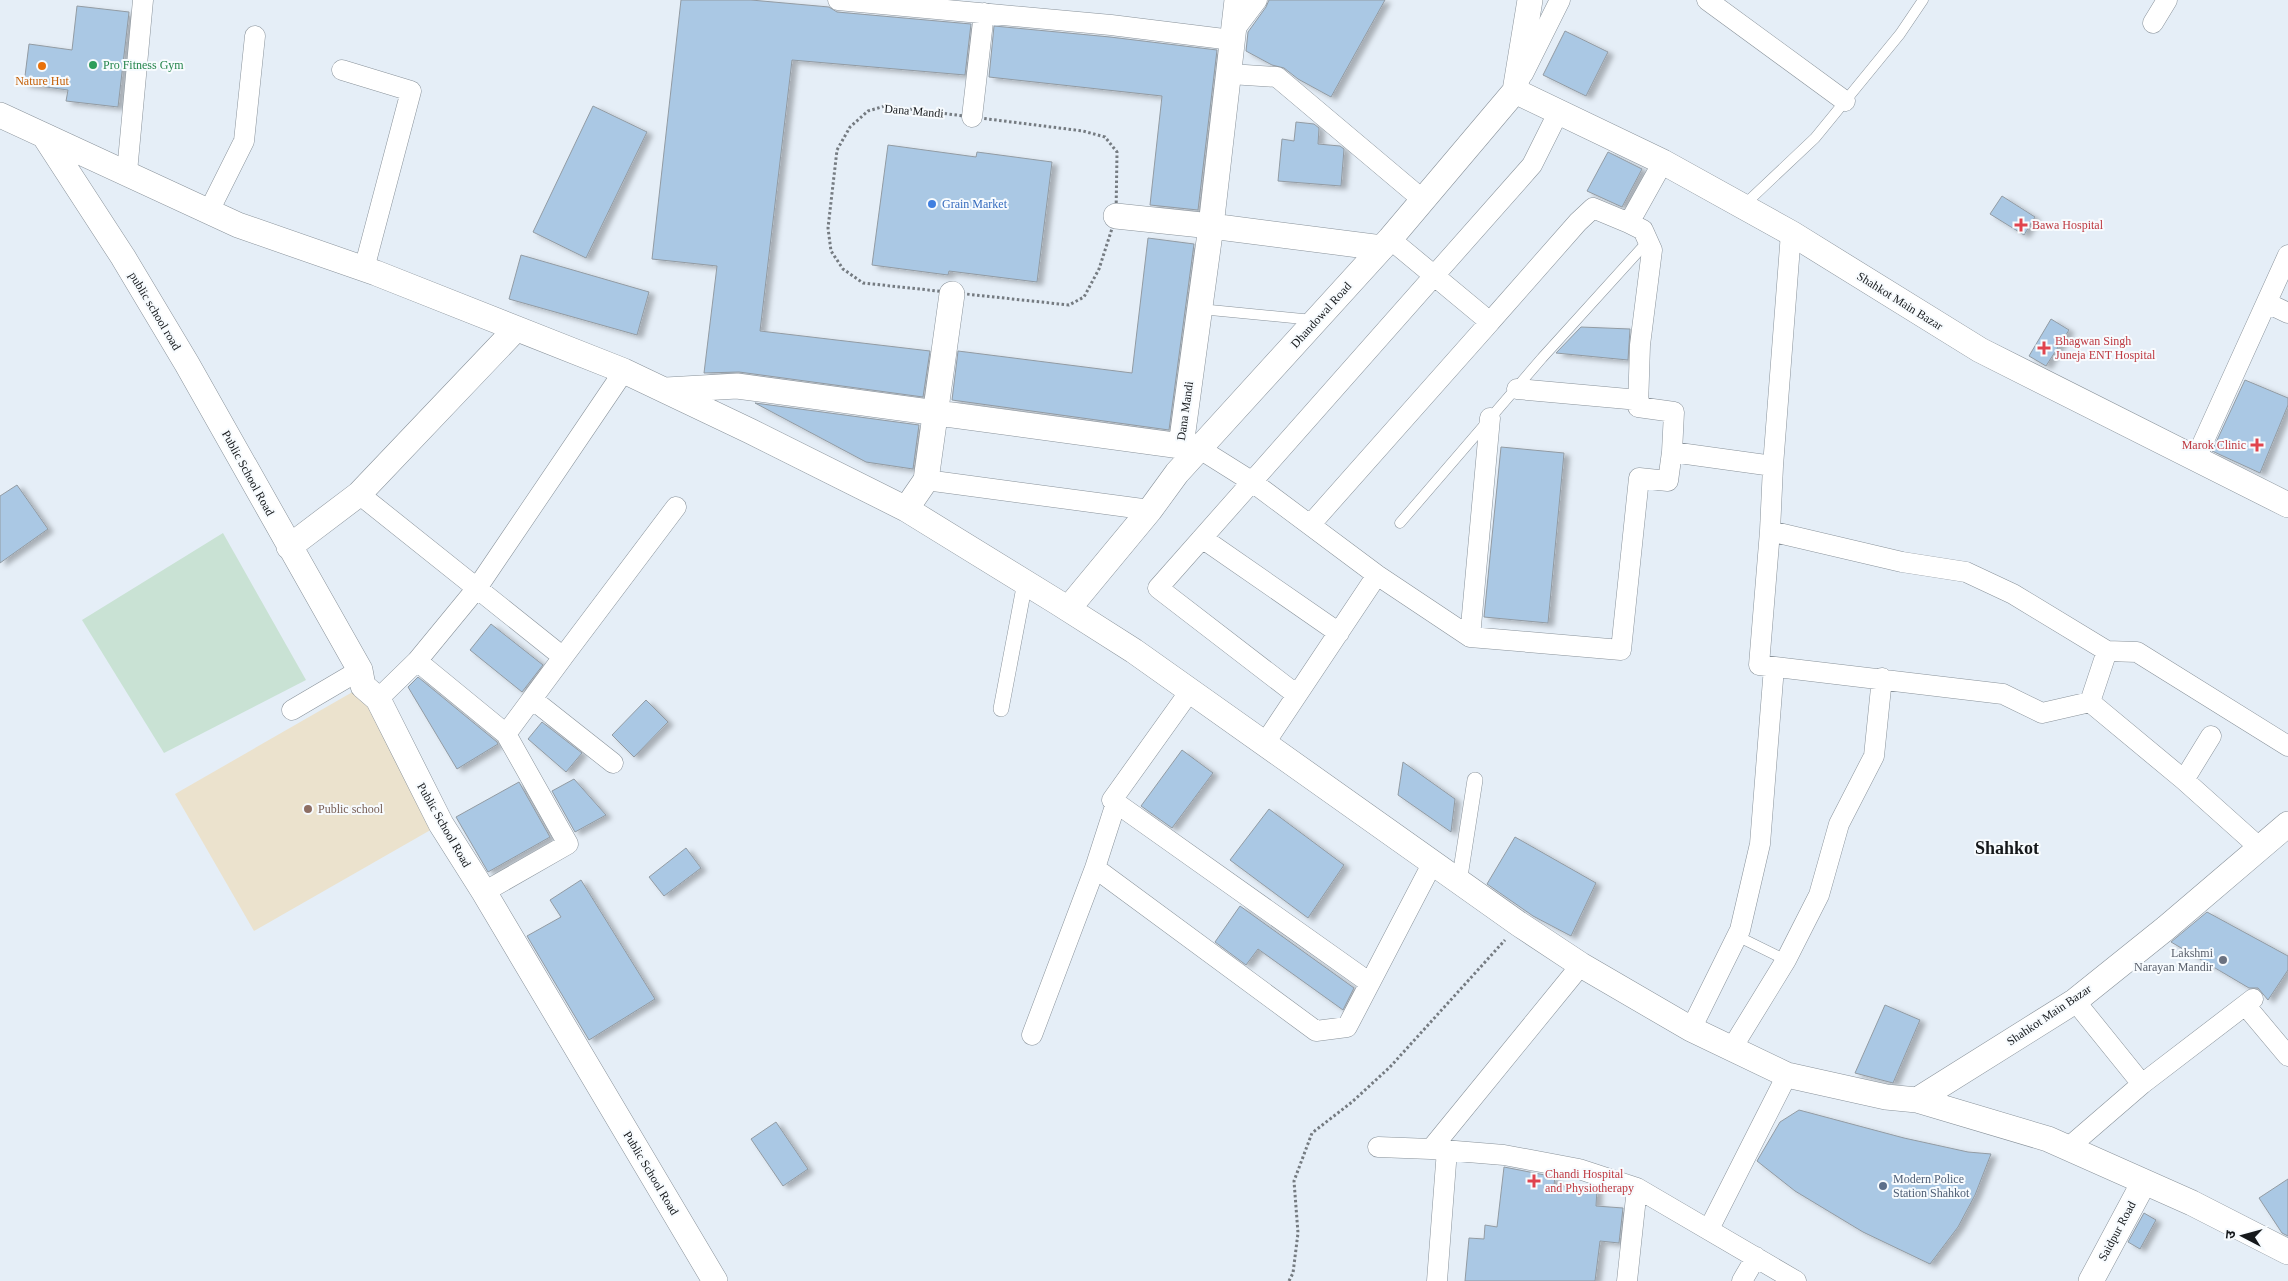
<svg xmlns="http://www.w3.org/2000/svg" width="2288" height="1281" viewBox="0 0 2288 1281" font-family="'Times New Roman','Noto Sans Devanagari',serif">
	<defs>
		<filter id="shadow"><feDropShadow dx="5.5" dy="3" stdDeviation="2.5" flood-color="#0004"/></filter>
	</defs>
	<rect width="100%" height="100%" fill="#e5eef7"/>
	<!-- education -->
	<path fill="#ebe2cd" d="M363,686L441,824L254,931L175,794Z"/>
	<!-- green -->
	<path fill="#c9e2d4" d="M223,533L306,680L164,753L82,620Z"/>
	<!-- building -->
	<path fill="#aac8e4" stroke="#929ba3" filter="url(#shadow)" d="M681,0H751L829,7L837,12L971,24L965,75L792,60L760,331L930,351L923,397L739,372L704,373L717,266L652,259Z
		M1269,0H1385L1331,97L1298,79L1284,68L1272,65L1246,51L1248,32L1266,7Z
		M77,6L129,12L118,107L66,101L68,90L24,84L29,44L72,50Z
		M994,26L1110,37L1217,50L1198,210L1150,205L1162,96L989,77Z
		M1565,31L1608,52L1586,96L1543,75Z
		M593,106L647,132L586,258L533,232Z
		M1296,122L1314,124L1319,128L1318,144L1340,146L1344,149L1341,186L1278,181L1282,139L1294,141Z
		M888,145L976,157L977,152L1052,162L1037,282L949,271L948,275L872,265Z
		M1608,152L1642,169L1622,207L1587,191Z
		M2002,196L2035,217L2024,235L1990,214Z
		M1148,238L1194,244L1169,430L952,400L958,351L1132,373Z
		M521,255L649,292L637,335L509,299Z
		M2051,319L2069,330L2046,366L2029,356Z
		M1581,327L1630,329L1628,360L1556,353Z
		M2245,380L2288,398V405L2260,473L2212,451Z
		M755,403L919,425L913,469L866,462Z
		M1501,447L1564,453L1548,623L1484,617Z
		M17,485L48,529L0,563V496Z
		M491,624L543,665L522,692L470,650Z
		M418,677L497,742L498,744L457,769L408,687Z
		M646,700L668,722L634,757L612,735Z
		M542,722L582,753L566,772L528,739Z
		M1182,750L1213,773L1172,828L1141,806Z
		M1403,762L1455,799L1451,832L1398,795Z
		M574,779L606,815L575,832L552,791Z
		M519,782L550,837L488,872L456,817Z
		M1269,809L1344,865L1308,918L1230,860Z
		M1515,837L1596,883L1571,936L1533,916L1487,884Z
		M686,848L701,868L664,896L649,877Z
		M581,880L655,999L589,1040L527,936L561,917L550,900Z
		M1240,906L1354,988L1343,1010L1258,949L1246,965L1215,942Z
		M2207,912L2288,956V970L2268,1000L2258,988H2249L2171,942Z
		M1885,1005L1920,1020L1893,1083L1855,1073Z
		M1799,1110L1904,1138L1968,1152L1991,1154L1975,1195L1958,1227L1930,1264L1863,1232L1795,1191L1757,1161L1780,1122Z
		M776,1122L808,1169L783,1186L751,1139Z
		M1504,1167L1555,1177L1554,1185L1597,1189L1596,1206L1623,1208L1619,1243L1600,1241L1595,1281H1465L1469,1238L1484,1239L1485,1225L1497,1227Z
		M2288,1179V1236L2282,1233L2259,1198Z
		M2144,1213L2156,1220L2140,1249L2128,1242Z"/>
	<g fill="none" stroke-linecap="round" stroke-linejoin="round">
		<defs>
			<path id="service" d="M1743,206L1815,138L1900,34L1923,0
				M1200,309L1313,320
				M1400,523L1542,358L1648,241
				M1737,936L1786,960"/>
			<path id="pedestrian" d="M1001,709L1025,582
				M1459,883L1475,780"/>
			<path id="minor" d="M838,0L1111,25L1232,40
				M1707,0L1845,101
				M2153,23L2167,0
				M1235,29L1257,0
				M342,70L411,91L364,269
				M1230,74L1277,77L1423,200
				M1523,74L1560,0
				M972,117L984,13
				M127,172L143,0
				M209,211L244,141L255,36
				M1629,223L1643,230L1652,250L1640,345L1638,407L1674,412L1672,452
				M1390,239L1490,322L1578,222L1593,208L1629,223L1663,162
				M2267,303L2288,313
				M1517,389L1639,400
				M1200,449L1251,481L1377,575L1470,637L1621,650L1639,478L1668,481L1672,452L1773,466L1791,233
				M2196,458L2288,255
				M1773,466L1770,531L1759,665L2003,694L2042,713L2090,702
				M926,480L1150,510
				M359,494L563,657L506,734L417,661
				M1310,525L1490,322
				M1770,531L1902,562L1966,572L2013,594L2107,651L2090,702L2184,780L2260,848
				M1202,538L1339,633
				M1470,637L1490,418
				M2107,651L2137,652L2288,746
				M563,657L676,507
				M1190,691L1112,800L1370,983
				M1297,695L1158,588L1532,165L1558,113
				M378,699L417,661L477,588L624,371
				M532,699L613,763
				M292,710L360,670
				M1265,743L1377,575
				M2184,780L2211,736
				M1095,868L1316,1031L1347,1027L1432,864
				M484,892L568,844L506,734
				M1581,965L1431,1149L1504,1155L1579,1169L1637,1188L1796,1281
				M2246,1006L2288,1056
				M1691,1029L1740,930L1760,844L1774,667
				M1032,1035L1095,868L1116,803
				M1732,1048L1786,960L1819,895L1839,824L1874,756L1882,678
				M2142,1084L2253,999
				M1378,1147L1431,1149
				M2069,1147L2142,1084L2075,1001
				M1709,1229L1787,1075
				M1437,1281L1447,1150
				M1627,1281L1637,1188
				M1742,1281L1756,1257"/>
			<path id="tertiary" d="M1237,0L1211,226L1382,248
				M1515,91L1663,162L1791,233L1980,350L2288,505
				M0,115L238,225L376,273L624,371L750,431L906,509L1057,602L1134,651L1519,924L1581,965L1691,1029L1787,1075L1886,1097L1917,1100L2048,1139L2192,1203L2288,1252
				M45,137L123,257L187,364L360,670L363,686L378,699L441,824L484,892L715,1281
				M666,390L737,386L1181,446L1211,226L1116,216
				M906,509L926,480L952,294
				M289,547L359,494L515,330
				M1068,609L1150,510L1177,473L1390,239L1515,91L1530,0
				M1917,1100L2075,1001L2166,928L2288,824
				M2091,1281L2144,1182"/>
		</defs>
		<!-- service casing -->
		<use href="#service" stroke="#89929a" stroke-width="11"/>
		<!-- pedestrian casing -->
		<use href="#pedestrian" stroke="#89929a" stroke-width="16"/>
		<!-- minor casing -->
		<use href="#minor" stroke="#89929a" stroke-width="21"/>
		<!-- tertiary casing -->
		<use href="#tertiary" stroke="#89929a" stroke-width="26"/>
		<!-- path -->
		<path stroke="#757b81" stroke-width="3" stroke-dasharray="2.5 2.5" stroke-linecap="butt" d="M885,106L1083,131L1105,137L1117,152L1116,216L1099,269L1084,297L1069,305L863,283L843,269L831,251L828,228L837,150L850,127L868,111Z
			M1289,1281L1293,1273L1298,1233L1294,1181L1312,1133L1352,1102L1390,1067L1505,940"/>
		<!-- service -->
		<use href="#service" stroke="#fff" stroke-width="10"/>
		<!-- pedestrian -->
		<use href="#pedestrian" stroke="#fff" stroke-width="15"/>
		<!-- minor -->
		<use href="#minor" stroke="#fff" stroke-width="20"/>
		<!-- tertiary -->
		<use href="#tertiary" stroke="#fff" stroke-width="25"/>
	</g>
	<!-- markers -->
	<circle fill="#2e9e5b" stroke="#f7fbfe" stroke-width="2" cx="93" cy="65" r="5"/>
	<circle fill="#e8710a" stroke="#f7fbfe" stroke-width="2" cx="42" cy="66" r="5"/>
	<circle fill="#3f7fe0" stroke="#f7fbfe" stroke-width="2" cx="932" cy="204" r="5"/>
	<g fill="#e0444e" stroke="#f7fbfe" stroke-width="2">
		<path d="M2018.5 217.5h5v5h5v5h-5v5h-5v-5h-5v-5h5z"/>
		<path d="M2041.5 340.5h5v5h5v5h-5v5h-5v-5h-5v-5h5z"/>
		<path d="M2254.5 437.5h5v5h5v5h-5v5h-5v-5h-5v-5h5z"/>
		<path d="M1531.5 1173.5h5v5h5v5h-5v5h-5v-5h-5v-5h5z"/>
	</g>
	<circle fill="#8d6e63" stroke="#f7fbfe" stroke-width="2" cx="308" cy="809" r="5"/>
	<circle fill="#6b7280" stroke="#f7fbfe" stroke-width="2" cx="2223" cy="960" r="5"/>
	<circle fill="#5c6f8a" stroke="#f7fbfe" stroke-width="2" cx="1883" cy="1186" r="5"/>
	<g text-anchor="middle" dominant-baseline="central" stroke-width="4" stroke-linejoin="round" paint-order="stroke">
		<!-- leisure labels -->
		<g font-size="12" fill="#27864d" stroke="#f7fbfe" text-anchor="start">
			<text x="103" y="65">Pro Fitness Gym</text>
		</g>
		<!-- food labels -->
		<g font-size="12" fill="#c56008" stroke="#f7fbfe">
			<text x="42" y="81">Nature Hut</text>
		</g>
		<!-- street labels -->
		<g font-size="12" fill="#15181b" stroke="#f7fbfe">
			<text transform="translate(914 111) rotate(5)">Dana Mandi</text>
			<text transform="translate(1900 301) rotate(32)">Shahkot Main Bazar</text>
			<text transform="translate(155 311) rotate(59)">public school road</text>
			<text transform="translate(1321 315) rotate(-48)">Dhandowal Road</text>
			<text transform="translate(1185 411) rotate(-82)">Dana Mandi</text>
			<text transform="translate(248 473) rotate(61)">Public School Road</text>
			<text transform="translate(444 825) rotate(60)">Public School Road</text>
			<text transform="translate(2049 1015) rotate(-34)">Shahkot Main Bazar</text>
			<text transform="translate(651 1173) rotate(59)">Public School Road</text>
			<text transform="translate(2117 1231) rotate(-62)">Saidpur Road</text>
		</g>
		<!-- shop labels -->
		<g font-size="12" fill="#366cbe" stroke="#f7fbfe" text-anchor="start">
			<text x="942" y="204">Grain Market</text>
		</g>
		<!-- health labels -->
		<g font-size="12" fill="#be3a42" stroke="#f7fbfe" text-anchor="start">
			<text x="2032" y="225">Bawa Hospital</text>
			<text x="2055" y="341">Bhagwan Singh<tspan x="2055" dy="14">Juneja ENT Hospital</tspan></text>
			<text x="2246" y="445" text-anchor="end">Marok Clinic</text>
			<text x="1545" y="1174">Chandi Hospital<tspan x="1545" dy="14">and Physiotherapy</tspan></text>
		</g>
		<!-- education labels -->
		<g font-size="12" fill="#785e54" stroke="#f7fbfe" text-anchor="start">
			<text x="318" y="809">Public school</text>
		</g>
		<!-- worship labels -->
		<g font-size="12" fill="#5b616d" stroke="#f7fbfe" text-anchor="end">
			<text x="2213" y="953">Lakshmi<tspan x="2213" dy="14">Narayan Mandir</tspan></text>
		</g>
		<!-- service labels -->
		<g font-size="12" fill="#4e5e75" stroke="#f7fbfe" text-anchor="start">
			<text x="1893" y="1179">Modern Police<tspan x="1893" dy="14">Station Shahkot</tspan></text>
		</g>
		<!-- district labels -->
		<g font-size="18" font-weight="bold" fill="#15181b" stroke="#f7fbfe">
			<text x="2007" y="848">Shahkot</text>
		</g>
	</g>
	<!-- north arrow -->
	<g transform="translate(2243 1236) rotate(276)" stroke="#f7fbfe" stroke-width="4" paint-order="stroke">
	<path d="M0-4L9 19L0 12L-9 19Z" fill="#15181b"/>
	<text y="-8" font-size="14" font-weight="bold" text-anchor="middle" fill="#15181b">उ</text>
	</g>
</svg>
